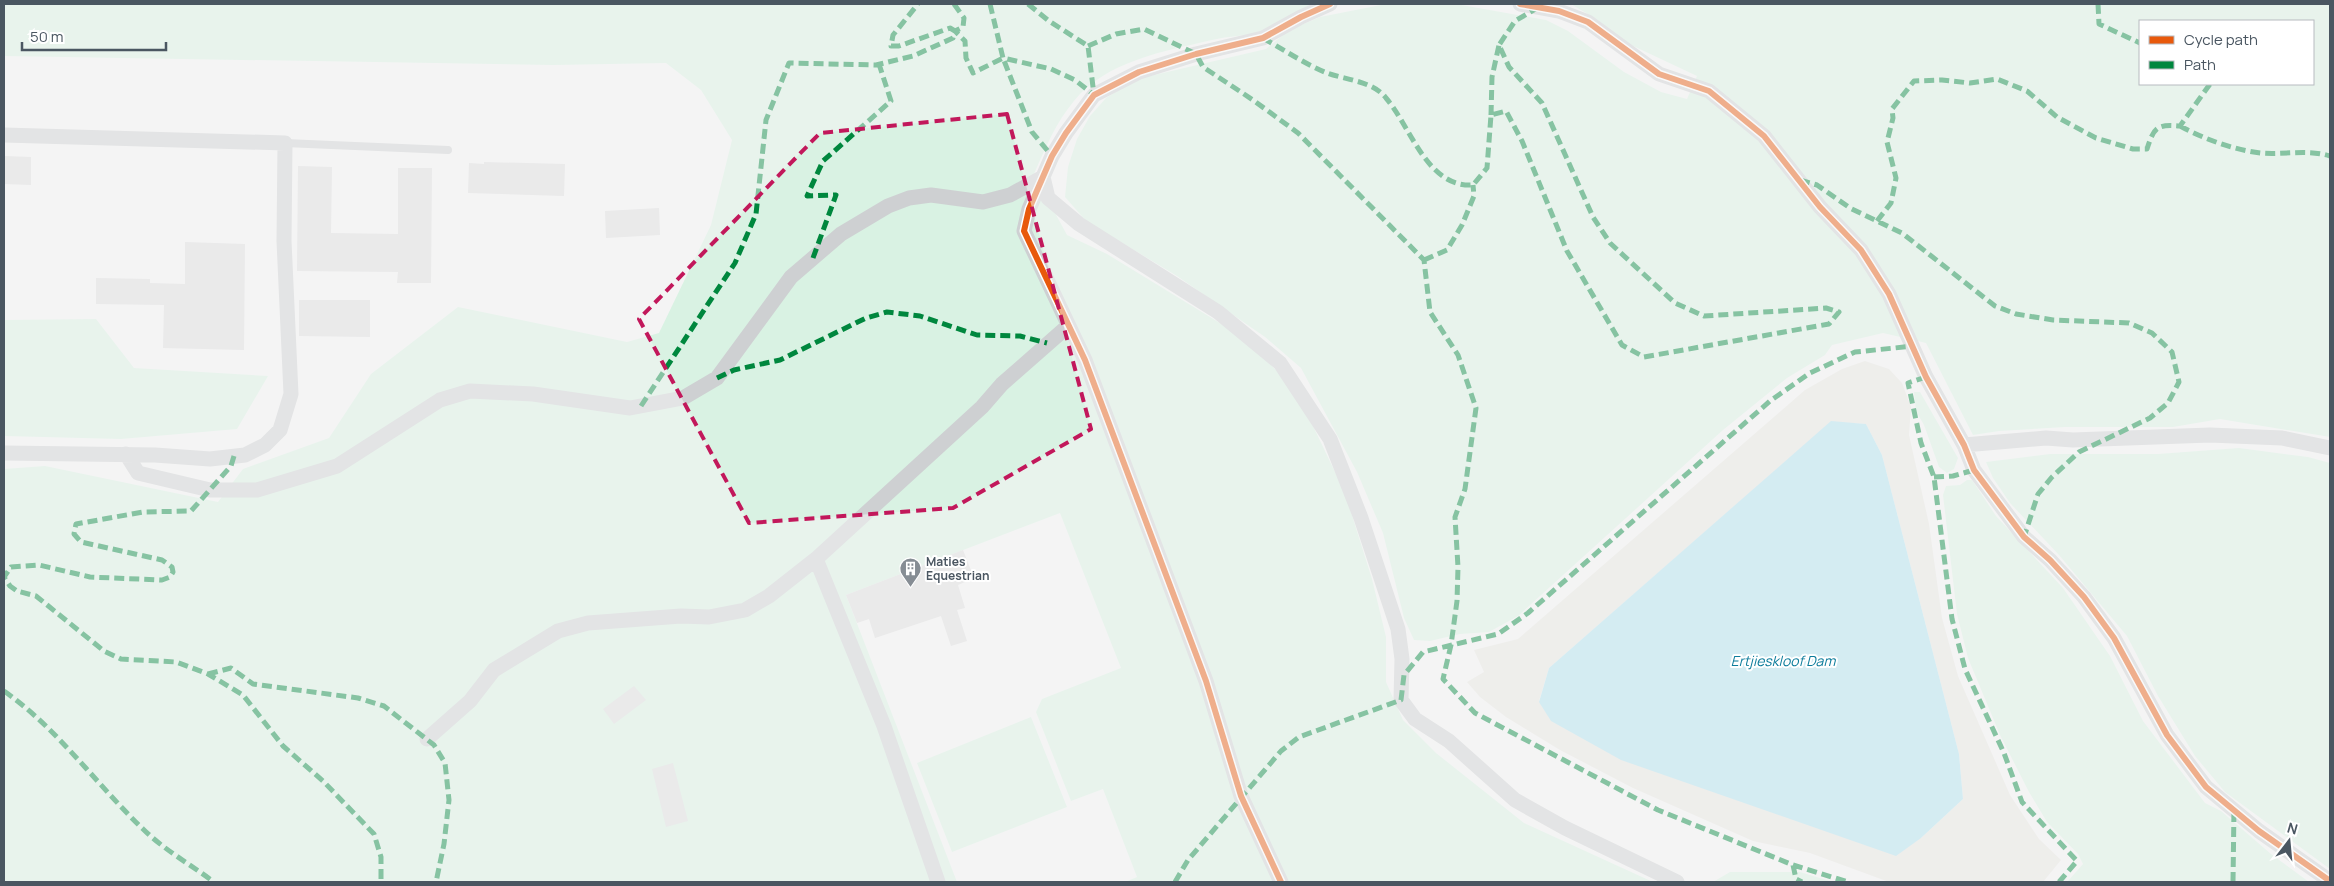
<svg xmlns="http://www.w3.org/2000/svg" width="2334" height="886" viewBox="0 0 2334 886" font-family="Manrope,sans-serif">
	<rect width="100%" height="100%" fill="#f4f4f4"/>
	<!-- green -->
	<path fill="#d9f2e3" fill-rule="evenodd" d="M4,4H1311C1296,12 1280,25 1264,31C1248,36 1228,36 1212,40C1165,51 1106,61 1074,101C1056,122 1045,149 1034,174L1067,235L1107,254L1228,328L1259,352L1287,382L1314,428L1345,493L1372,579L1386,637V682L1403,720L1436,753L1524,823L1653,882H1125L1137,877L1103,789L1071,801L1036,712L1042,699L1121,668L1060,513L846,595L957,882H4V469L45,466L218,502L243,469L329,438L371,374L458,307L627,342L659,333L711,225L732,140L701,90L666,63L553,65L4,56Z
		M1386,4H1456L1546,20L1568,31L1624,72L1661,92L1687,99L1697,76L1629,44L1596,19L1571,4H2330V437L2220,419L2173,427H2065L1999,431L1973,435L1926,343L1883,333L1832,345L1825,355L1787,378L1723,430L1518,616L1489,632L1460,634L1430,641L1414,640L1404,618L1383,533L1357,472L1301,368L1265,337L1177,276L1086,221L1065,197L1068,167L1077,139L1090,116L1106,98L1137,79L1266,49L1289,30L1320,17ZM2140,21H2313V84H2140Z
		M96,319L134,368L268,376L237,429L121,439L4,436V320Z
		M1914,392H1920L1958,458L1954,469L1947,473L1939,467L1924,425L1916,411Z
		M2239,448L2308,457L2330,463V869L2225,792L2195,756L2158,696L2127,636L2059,555L2010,503L1993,478L1986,462L2050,454H2158Z
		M1967,480H1972L1996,516L2063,588L2110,656L2143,721L2205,803L2221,811L2271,854L2309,882H2067L2083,864L2078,854L2047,822L2029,792L2000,735L1968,658L1957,614L1943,495L1946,486L1960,485Z
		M1031,717L1067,807L952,852L917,763Z
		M1730,872H1800L1833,882H1713Z"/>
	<!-- sand -->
	<path fill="#e7e6e1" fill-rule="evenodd" d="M1865,361L1889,369L1902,383L1911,407L1909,435L1929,524L1942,618L1958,676L2010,795L2039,839L2061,860L2043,882H1889L1810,853L1753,841L1633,788L1560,750L1506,717L1480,697L1467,682L1484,672L1474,650L1518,639L1805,390L1842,369ZM1831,422L1866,424L1882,455L1959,754L1963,799L1921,838L1539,701L1549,668Z"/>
	<!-- water -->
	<path fill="#aee2f0" d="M1831,421L1866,424L1882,455L1959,754L1963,799L1921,838L1896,856L1621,760L1551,721L1539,702L1549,668Z"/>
	<!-- building -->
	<path fill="#ddddde" d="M4,156L31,157V185L4,184Z
		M484,162L565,164L564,196L468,193L469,163L484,164Z
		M298,166L332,167L331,233L398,234V168H432L431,283H397L398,272L297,271Z
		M659,208L660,235L606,238L605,211Z
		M185,242L245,244L244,350L163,348L164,305L96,304V278L150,279V283L185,284Z
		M299,300H370V337L299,336Z
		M963,550L974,578L958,585L965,608L957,610L967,641L951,646L941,616L875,638L869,619L857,623L846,595Z
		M634,686L646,700L614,724L603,709Z
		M673,763L688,821L666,827L652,769Z"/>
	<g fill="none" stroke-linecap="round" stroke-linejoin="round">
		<!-- service -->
		<path stroke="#ced0d2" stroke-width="8" d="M285,143L448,150"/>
		<!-- minor -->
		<path stroke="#ced0d2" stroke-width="15" d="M1520,4L1559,11L1588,22L1659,74L1709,91L1764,136L1820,207L1861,250L1889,294L1926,377L1964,445L1974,470L2024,537L2050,560L2084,597L2114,638L2167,735L2206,787L2259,831L2330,881
			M4,135L285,143L284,241L291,394L280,430L265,445L245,455L210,459L155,455L4,453
			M1043,177L1048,198L1079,224L1218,312L1280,363L1330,439L1361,518L1398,629L1402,659L1401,700L1415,719L1449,741L1515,800L1565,828L1677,882
			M1964,445L2046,438L2073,440L2210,435L2282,438L2330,448
			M126,454L138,473L210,490H257L337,466L440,400L470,391L533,394L630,408L683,398L717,378L791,277L841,234L888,206L909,198L931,195L983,202L1010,195L1043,177
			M816,559L884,726L938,882
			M427,739L470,701L494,670L558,631L588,623L681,616L709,617L745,610L769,596L816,559L982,407L1002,384L1068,326
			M1281,882L1241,796L1206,681L1085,360L1024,231L1029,209L1052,156L1066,133L1094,95L1139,72L1196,54L1263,38L1301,17L1330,4"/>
		<!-- quiet -->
		<path stroke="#00873e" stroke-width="5" stroke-dasharray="10 5" stroke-linecap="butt" d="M954,4L964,18L963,27L955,31L965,41L966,58L973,73L1003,58L1032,132L1052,156
			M990,4L1003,58L1051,69L1075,80L1094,95
			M1028,4L1049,21L1088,46L1094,95
			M2098,4L2099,24L2140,43
			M1263,38C1284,50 1305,64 1327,73C1346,80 1373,81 1386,98C1411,127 1427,188 1473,185L1487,168L1491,115L1506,111L1522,141L1567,251L1622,345L1644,357L1829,324L1839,312L1826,308L1704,316L1675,303L1610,243L1593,217L1542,103L1509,67L1499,45L1515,21L1537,8
			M1088,46L1116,34L1144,29L1196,54L1203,67L1253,100L1298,133L1424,260L1430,312L1458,355L1476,408L1465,489L1455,517L1458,567L1457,601L1451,645L1443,679L1475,713L1658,810L1793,865L1848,882
			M1491,115L1492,77L1499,45
			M2180,126C2204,139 2234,150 2261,153C2285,155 2307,149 2330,156
			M1800,180L1817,185L1850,208L1902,233L1995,306L2016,314L2053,320L2129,323L2152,333L2172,352L2179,382L2168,403L2150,418L2079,452L2052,477L2038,494L2024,537
			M1877,221L1891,203L1896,178L1887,142L1893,118L1892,109L1914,81L1942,80L1970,83L1997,79L2027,91L2057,117L2096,138L2133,149H2147C2154,127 2157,124 2180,126L2210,84
			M813,258L836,195L807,196L823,161L891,101L879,64
			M1424,260L1447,250L1462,225L1474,196L1473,185
			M1926,377L1908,383L1921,443L1934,477L1952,619L1965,669L2004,753L2022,802L2077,861L2059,882
			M717,378L734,370L780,360L866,318L887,312L920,316L977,335L1020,336L1047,343
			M641,406L735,263L756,214L766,120L789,63L876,65L913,56L953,38L955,31L950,28L899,46H891L893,35L918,4
			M234,456L231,466L191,511L143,512L76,524L74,534L81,542L162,560L172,567L173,572L170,577L162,580L90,577L39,565L11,567L4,577L10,586L17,591L36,596L104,651L121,659L176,662L208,674L243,695L283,746L323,781L374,834L381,857V882
			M1934,477L1953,476L1974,470
			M208,674L231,668L253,684L358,698L384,706L434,745L445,763L449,800L444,844L436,882
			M4,691C58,729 96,784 143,829C163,849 191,865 214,882
			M1793,865L1796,879L1802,882
			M1175,882L1188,860L1281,751L1299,737L1401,700L1404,675L1423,652L1498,634L1528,613L1770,401L1810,373L1855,352L1914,346
			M2233,882L2234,808"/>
		<defs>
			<path id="cycleway" d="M1520,4L1559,11L1588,22L1659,74L1709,91L1764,136L1820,207L1861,250L1889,294L1926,377L1964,445L1974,470L2024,537L2050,560L2084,597L2114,638L2167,735L2206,787L2259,831L2330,881
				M1281,882L1241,796L1206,681L1085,360L1024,231L1029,209L1052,156L1066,133L1094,95L1139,72L1196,54L1263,38L1301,17L1330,4"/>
		</defs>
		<!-- cycleway casing -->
		<use href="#cycleway" stroke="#fff" stroke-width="9"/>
		<!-- cycleway -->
		<use href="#cycleway" stroke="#e8590c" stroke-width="6"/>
	</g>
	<!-- marked area -->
	<path d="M0 0H2334V886H0ZM1007,114L1091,429L953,508L749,523L639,319L820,133Z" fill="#f4f4f4" fill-opacity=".55" fill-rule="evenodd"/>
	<path fill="none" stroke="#c2185b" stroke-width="4" stroke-dasharray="10 6" stroke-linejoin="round" d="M1007,114L1091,429L953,508L749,523L639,319L820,133Z"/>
	<!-- icons -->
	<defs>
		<symbol id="building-pin" viewBox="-11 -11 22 30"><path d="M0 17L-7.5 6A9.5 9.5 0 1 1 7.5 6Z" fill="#868d94" stroke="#fff"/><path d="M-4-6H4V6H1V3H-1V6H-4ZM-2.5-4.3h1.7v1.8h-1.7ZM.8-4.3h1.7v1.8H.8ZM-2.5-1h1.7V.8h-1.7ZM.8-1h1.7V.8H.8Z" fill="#fff"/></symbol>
	</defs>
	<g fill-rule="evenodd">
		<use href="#building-pin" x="898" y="556" width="25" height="34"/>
	</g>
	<g text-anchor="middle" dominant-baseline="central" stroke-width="4" stroke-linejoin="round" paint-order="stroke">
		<!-- poi labels -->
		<g font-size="12" font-weight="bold" fill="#4a5661" stroke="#fff" text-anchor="start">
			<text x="926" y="561">Maties<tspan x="926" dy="14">Equestrian</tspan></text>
		</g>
		<!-- water labels -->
		<g font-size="14" font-style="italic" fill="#0c7c9b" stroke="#fff">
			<text x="1783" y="660">Ertjieskloof Dam</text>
		</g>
	</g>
	<!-- border -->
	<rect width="2334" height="886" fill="none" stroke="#4a5661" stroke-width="10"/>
	<!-- legend -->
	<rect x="2139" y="20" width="175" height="65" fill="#ffffff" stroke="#b7bbc0"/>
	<rect x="2149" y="36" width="25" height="8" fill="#e8590c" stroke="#b7bbc0"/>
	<text x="2184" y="45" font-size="15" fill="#4a5661">Cycle path</text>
	<rect x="2149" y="61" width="25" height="8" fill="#00873e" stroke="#b7bbc0"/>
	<text x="2184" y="70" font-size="15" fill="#4a5661">Path</text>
	<!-- north arrow -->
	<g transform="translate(2289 841) rotate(16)" stroke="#ffffff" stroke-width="4" paint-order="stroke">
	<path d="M0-4L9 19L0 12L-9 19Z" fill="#4a5661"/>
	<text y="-8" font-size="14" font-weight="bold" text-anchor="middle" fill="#4a5661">N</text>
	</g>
	<!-- scale -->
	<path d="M22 42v8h144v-8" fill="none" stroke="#4a5661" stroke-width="2.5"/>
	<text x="30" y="42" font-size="15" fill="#4a5661" stroke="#ffffff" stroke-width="4" paint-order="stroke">50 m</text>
</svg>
